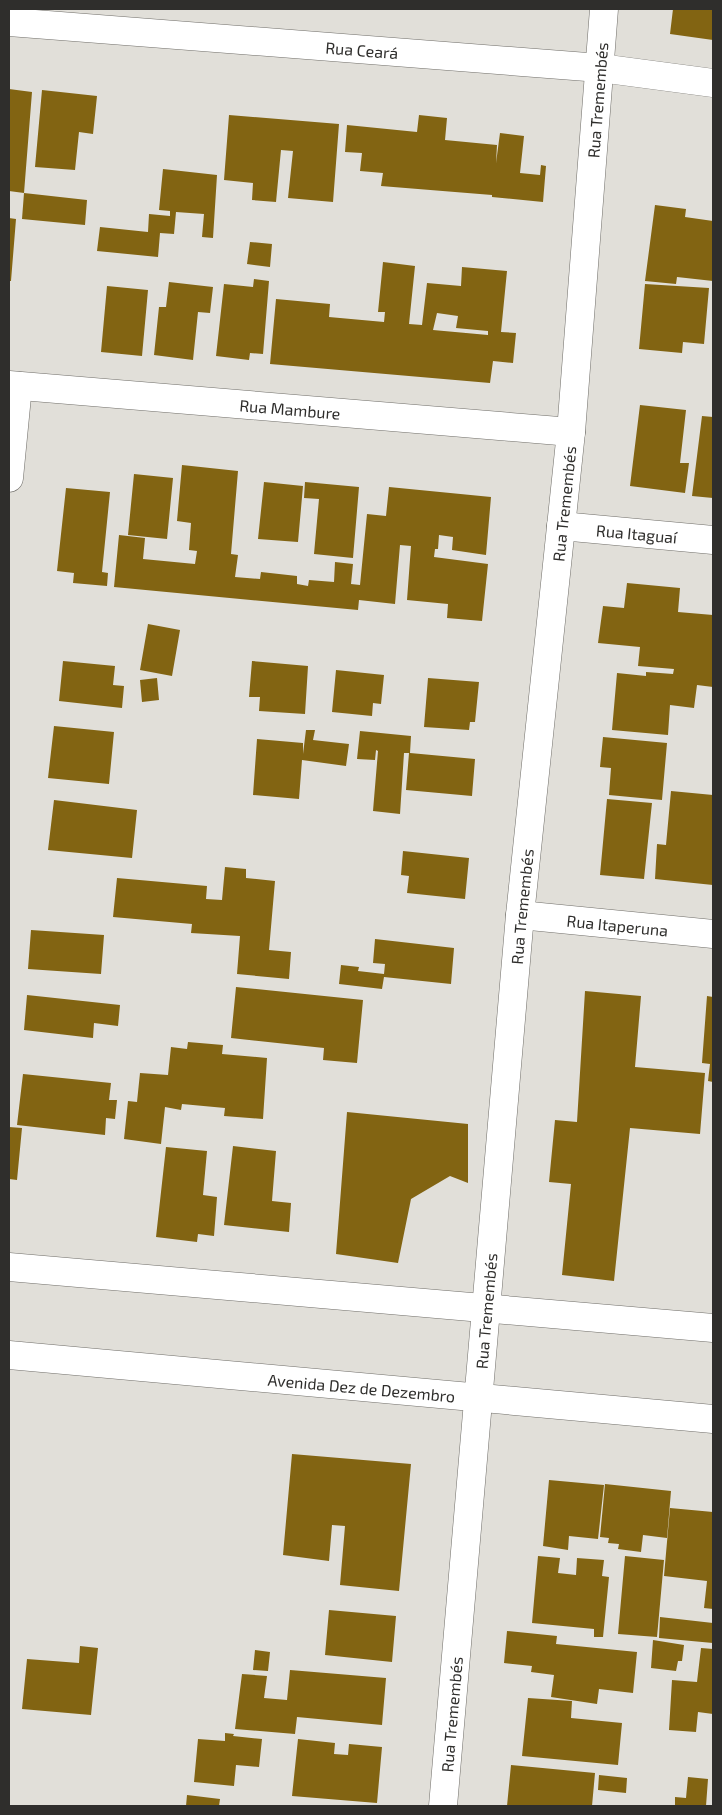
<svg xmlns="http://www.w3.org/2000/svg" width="722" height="1815" viewBox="0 0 722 1815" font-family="'Exo 2',sans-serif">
	<rect width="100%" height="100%" fill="#e1dfd9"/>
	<!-- building -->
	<path fill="#826412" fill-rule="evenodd" d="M673,9H713V40L670,34Z
		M9,89L32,92L24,193L9,191Z
		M42,90L97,96L93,134L79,132L75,170L35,167Z
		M229,115L339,124L333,202L288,198L293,151L281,150L276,202L252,200L253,183L224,180Z
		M419,115L447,118L445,140L497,145L496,163L500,133L524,136L520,173L540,175L541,165L546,166L543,202L492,197V195L381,186L383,173L360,171L362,153L345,152L347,125L417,132Z
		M163,169L217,175L213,238L202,237L204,214L176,212L174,234L160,233L158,257L97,251L100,227L148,232L149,214L170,216V211L159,210Z
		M24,193L87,200L85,225L22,219Z
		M655,205L686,209L685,217L713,221V281L677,277L676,284L645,281Z
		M9,218L16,219L11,281H9Z
		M250,242L272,244L270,267L247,264Z
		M383,262L415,266L409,324L422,325L427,283L461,286L462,267L507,271L501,332L516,333L513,363L493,361L490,383L270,364L276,299L330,304L329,317L384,322L385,312H378ZM437,313L458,316L456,328L488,331V335L433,330Z
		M254,279L269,281L263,354L250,353L249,360L216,356L224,284L253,287Z
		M169,282L213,287L210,313L198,312L193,360L154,355L159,307H166Z
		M645,284L709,288L704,344L683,342L682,353L639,349Z
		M107,286L148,290L142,356L101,352Z
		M640,405L686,410L680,463H689L685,493L630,486Z
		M702,416L713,417V498L692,496Z
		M182,465L238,471L231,554L238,555L235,577L260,579L261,572L297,576V584L308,586L309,580L334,582L335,562L353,564L351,584L360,585L367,514L386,516L389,487L491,497L486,555L452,550L453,537L439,535L438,549H435L434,557L488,564L482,621L447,618L448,604L407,600L411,546L400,545L395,604L359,600L358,610L114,587L119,535L145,538L143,559L195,564L197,551L189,550L191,523L177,521Z
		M134,474L173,478L167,539L128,535Z
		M264,482L303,486L298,542L258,539Z
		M305,482L359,487L353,558L314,554L319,499L304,498Z
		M66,488L110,492L102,572L108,573L107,586L73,583L74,573L57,571Z
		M627,583L680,588L678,612L713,615V687L697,685L694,708L670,705L668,735L612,730L617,673L646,676V672L673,674L674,669L638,666L640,647L598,643L603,606L624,608Z
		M148,624L180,630L172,676L140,670Z
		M63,661L115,666L113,685L124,686L122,708L59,701Z
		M252,661L308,666L305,714L259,711L260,697H249Z
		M336,670L384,675L381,704L373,703L372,716L332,712Z
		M157,678L159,700L142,702L140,680Z
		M428,678L479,682L475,722H470L469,730L424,727Z
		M54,726L114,732L109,784L48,778Z
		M306,730H315L313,740L349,744L346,766L302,760L299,799L253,795L257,739L303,743V754Z
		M360,731L411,736L410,753L475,759L472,796L406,790L409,753H404L400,814L373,811L378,751L376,750L375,760L357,759Z
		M603,737L667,743L662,800L609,795L611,768L600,767Z
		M671,791L713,795V885L655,879L657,844L666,845Z
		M607,799L652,803L644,879L600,875Z
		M54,800L137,810L132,858L48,850Z
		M403,851L469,858L465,899L407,893L409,876L401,875Z
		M225,867L246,869V878L275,881L269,950L291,952L289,979L237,974L240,936L191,933L192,924L113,917L117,878L207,886L206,899L222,900Z
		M31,930L104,935L101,974L28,969Z
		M375,939L454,948L451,984L384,977L382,989L339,984L341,965L359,967L358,971L384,974L385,964L373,963Z
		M236,987L363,1000L357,1063L323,1060L324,1048L231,1038Z
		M585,991L641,996L635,1067L705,1073L700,1134L630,1128L614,1281L562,1275L571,1184L549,1182L555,1120L577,1122Z
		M27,995L120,1005L118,1026L94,1023L93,1038L24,1030Z
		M707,996L713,997V1082L708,1081L710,1064L702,1063Z
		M188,1042L223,1045L222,1054L267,1058L263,1119L224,1116L225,1108L182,1104L181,1110L165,1107L161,1144L124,1139L128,1101L137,1102L140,1073L168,1075L171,1047L187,1049Z
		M23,1074L111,1083L109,1100H117L115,1119L106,1118L105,1135L17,1125Z
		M347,1112L468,1124V1183L450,1176L411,1199L398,1263L336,1254Z
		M9,1127L22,1128L17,1180L9,1179Z
		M233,1146L276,1151L272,1201L291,1203L289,1232L224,1225Z
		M166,1147L207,1151L203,1195L217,1197L214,1236L198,1234L197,1242L156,1237Z
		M292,1454L411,1464L399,1591L340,1585L345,1526L332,1525L329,1561L283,1555Z
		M549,1480L604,1485L598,1539L569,1536L568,1550L543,1546Z
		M605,1484L671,1491L667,1538L643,1535L641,1552L618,1549L619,1544L608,1543L609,1538L600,1537Z
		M670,1508L713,1512V1609L704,1608L707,1581L664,1576Z
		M538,1556L560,1558L558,1573L576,1575L577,1558L604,1560L602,1576L609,1577L603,1637H594V1629L532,1623Z
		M625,1556L664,1560L657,1637L618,1634Z
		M329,1610L396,1616L392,1662L325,1655Z
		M660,1617L713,1623V1643L659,1638Z
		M507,1631L557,1636L556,1644L637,1652L633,1693L599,1689L597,1704L551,1697L554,1675L531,1672L532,1666L504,1663Z
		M653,1640L684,1645L682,1661H678L676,1671L651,1668Z
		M80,1646L98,1648L91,1715L22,1709L27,1659L79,1663Z
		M701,1648L713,1649V1714L698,1712L696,1732L669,1730L672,1680L697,1682Z
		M255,1650L270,1652L268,1671L253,1670Z
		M290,1670L386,1678L382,1725L297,1717L295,1734L235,1729L242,1674L267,1676L264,1698L287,1700Z
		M528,1698L572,1701L571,1718L622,1723L618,1765L522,1756Z
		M225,1733L234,1734L233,1736L262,1739L259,1767L236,1765L234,1786L194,1782L198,1739L225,1741Z
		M298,1739L335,1743L334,1754L348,1755L349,1744L382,1747L377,1803L292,1796Z
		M511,1765L595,1773L592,1806H507Z
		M599,1775L627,1778L626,1793L598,1790Z
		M688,1777L708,1779L706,1806H675V1797L686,1798Z
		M187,1795L220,1799L219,1806H186Z"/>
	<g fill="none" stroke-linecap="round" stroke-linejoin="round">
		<defs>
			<g id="minor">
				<path id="s1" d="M9,22L600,68L713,83"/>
				<path id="s2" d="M9,385L571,432"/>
				<path d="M9,478L18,386"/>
				<path id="s3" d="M561,526L713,540"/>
				<path id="s4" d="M520,915L713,934"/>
				<path id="s5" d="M443,1806L486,1309"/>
			</g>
			<g id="tertiary">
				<path id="s6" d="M486,1309L520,915L571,432L604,9"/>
			</g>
			<g id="trunk">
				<path d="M9,1267L713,1328"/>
				<path id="s7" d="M9,1355L713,1419"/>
			</g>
		</defs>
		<!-- minor casing -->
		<use href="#minor" stroke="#706e69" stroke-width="29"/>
		<!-- tertiary casing -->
		<use href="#tertiary" stroke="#706e69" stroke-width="29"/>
		<!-- trunk casing -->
		<use href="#trunk" stroke="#706e69" stroke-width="29"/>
		<!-- minor -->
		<use href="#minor" stroke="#fff" stroke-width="28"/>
		<!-- tertiary -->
		<use href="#tertiary" stroke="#fff" stroke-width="28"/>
		<!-- trunk -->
		<use href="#trunk" stroke="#fff" stroke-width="28"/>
	</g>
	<g text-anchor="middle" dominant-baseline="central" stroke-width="5" stroke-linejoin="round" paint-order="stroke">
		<!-- street labels -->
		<g font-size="16" fill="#2f2e2c" stroke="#fff">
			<text stroke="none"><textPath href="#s1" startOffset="354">Rua Ceará</textPath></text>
			<text stroke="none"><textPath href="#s6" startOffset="1214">Rua Tremembés</textPath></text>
			<text stroke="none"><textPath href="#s2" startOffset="282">Rua Mambure</textPath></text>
			<text stroke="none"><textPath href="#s6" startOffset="809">Rua Tremembés</textPath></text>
			<text stroke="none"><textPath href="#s3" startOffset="76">Rua Itaguaí</textPath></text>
			<text stroke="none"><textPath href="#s6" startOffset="404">Rua Tremembés</textPath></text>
			<text stroke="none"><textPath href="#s4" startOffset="98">Rua Itaperuna</textPath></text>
			<text transform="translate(486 1311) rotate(-85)">Rua Tremembés</text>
			<text stroke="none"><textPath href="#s7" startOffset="354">Avenida Dez de Dezembro</textPath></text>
			<text stroke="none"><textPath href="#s5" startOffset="92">Rua Tremembés</textPath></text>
		</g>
	</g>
	<!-- border -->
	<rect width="722" height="1815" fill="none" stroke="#2f2e2c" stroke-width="20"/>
</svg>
